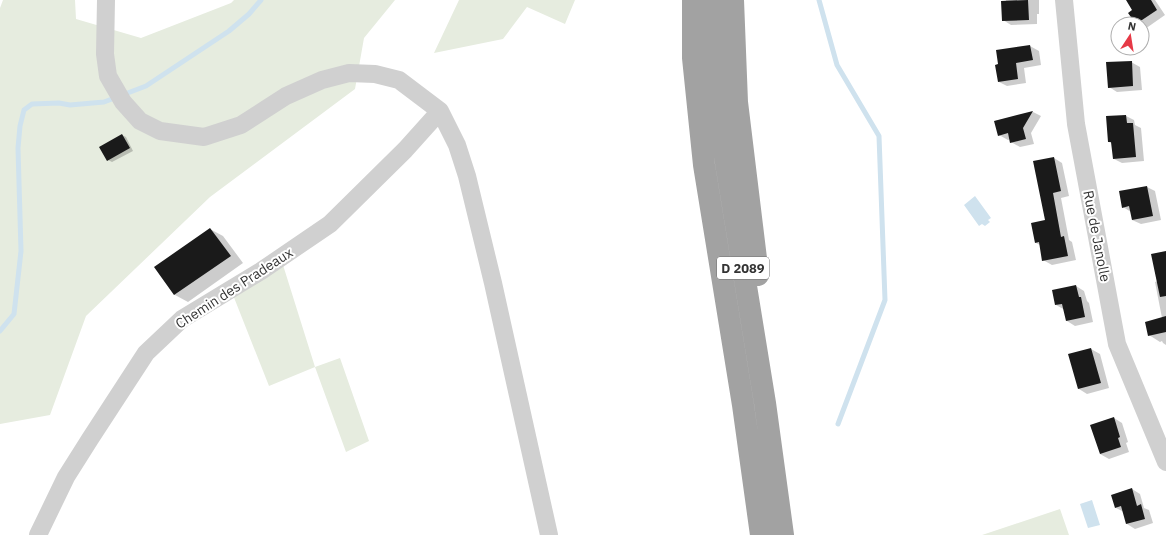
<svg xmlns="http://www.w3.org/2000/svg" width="1166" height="535" viewBox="0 0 1166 535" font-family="'IBM Plex Sans',sans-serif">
	<rect width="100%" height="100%" fill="#fff"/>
	<!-- green -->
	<path fill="#e6ecdf" d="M3,0H75L76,19L141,38L231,3L234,0H395L364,38L355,89L210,197L86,316L50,415L0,424V8Z
		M459,0H576H575L565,24L527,7L503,39L434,53Z
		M283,265L315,367L340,358L369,441L346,452L315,367L269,386L233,295Z
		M1060,509L1069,535H982Z"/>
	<!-- water -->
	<path fill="#cfe2ee" d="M975,196L991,218L988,220L990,222L985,226L982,224L979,226L964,205Z
		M1092,500L1100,525L1088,528L1080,504Z"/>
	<!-- shadow -->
	<path fill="#0003" d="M1006,0H1039V14H1037V24L1011,25L1003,20Z
		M1127,0H1155L1165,15L1145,29L1142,27V24H1137L1130,13L1134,10Z
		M1030,46L1039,51L1041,65L1024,68L1026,83L1007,86L999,82Z
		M1131,62L1140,67L1142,90L1117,92L1109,87Z
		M1033,112L1041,116L1031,133L1034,144L1020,147L1011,142V139L1008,140L999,135L995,121Z
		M1126,116L1134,120L1135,125L1141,128L1144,161L1122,163L1114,159L1113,144L1109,142Z
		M122,135L126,137L133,151L112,162L108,160Z
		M1054,158L1062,163L1069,196L1061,198L1069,240L1072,242L1076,260L1052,265L1043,260L1040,245L1036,243L1046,221Z
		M1147,187L1155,191L1161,220L1141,224L1132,220L1131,212L1123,207Z
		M210,229L223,236L243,263L188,302L175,295L156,267Z
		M1166,252V345L1163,343L1162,341L1160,342L1149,335L1162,318L1155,282L1158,281Z
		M1076,286L1084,291L1087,301L1089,303L1093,322L1075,326L1067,321L1065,310L1056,305Z
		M1091,349L1100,354L1109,388L1087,394L1079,389Z
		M1114,418L1122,423L1128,442L1126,443L1129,452L1109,459L1100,454Z
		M1132,489L1140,494L1144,508L1149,510L1153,523L1135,529L1127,524L1124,512L1116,508Z"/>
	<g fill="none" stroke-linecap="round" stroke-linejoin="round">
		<!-- stream -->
		<path stroke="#cfe2ee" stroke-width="5" d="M819,0L837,65L879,136L885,300L838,424
			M0,331L14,314L21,251L18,148L20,126L24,110L32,104L59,103L70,105L104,102L146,86L229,31L249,14L261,0"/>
	</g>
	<!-- building -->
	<path fill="#1a1a1a" d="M1028,0L1029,20L1002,21L1001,1Z
		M1126,0H1151L1157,10L1136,24L1128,13L1132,10Z
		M1030,45L1033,60L1016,63L1018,79L998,82L995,65L998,64L996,50Z
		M1132,61L1133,86L1108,88L1106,62Z
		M1033,111L1023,128L1026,139L1010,143L1008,133L998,136L994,121Z
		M1126,115L1127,123H1133L1136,157L1113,159L1111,142H1108L1106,116Z
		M122,134L130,148L107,161L99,147Z
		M1054,157L1061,191L1053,193L1061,237L1064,236L1068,256L1042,261L1039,242L1035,243L1031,223L1045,220L1033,161Z
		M1147,186L1153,216L1132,220L1129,206L1122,208L1119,191Z
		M210,228L231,256L174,295L154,267Z
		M1166,251V296L1160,297L1151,254Z
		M1076,285L1079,297H1081L1085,317L1066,321L1062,304L1055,305L1052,290Z
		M1166,316V332L1148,336L1145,322Z
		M1091,348L1101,383L1078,389L1068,354Z
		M1114,417L1120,437L1118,438L1121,447L1100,454L1090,425Z
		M1132,488L1137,506L1141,504L1145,519L1126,524L1121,506L1115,508L1111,495Z"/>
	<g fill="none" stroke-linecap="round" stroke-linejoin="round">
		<!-- minor -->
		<path stroke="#d0d0d0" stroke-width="18" d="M106,0L105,54L108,76L123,102L140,121L160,131L204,137L241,125L286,96L322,80L349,73L375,74L399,80L440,111L457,145L467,176L493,283L549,535
			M1064,0L1076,124L1117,344L1166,462
			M38,535L66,477L90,439L146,353L182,319L261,271L330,224L405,150L440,111"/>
		<!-- trunk -->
		<path stroke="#a2a2a2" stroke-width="22" d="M693,0V58L704,165L743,405L761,535
			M715,0L714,59L726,163L765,403L783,535
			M733,0L737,102L758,275"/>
	</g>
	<g text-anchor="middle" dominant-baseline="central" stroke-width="4" stroke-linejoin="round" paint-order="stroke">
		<!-- shield labels -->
		<rect fill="#fff" stroke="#707070" stroke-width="1" x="717" y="257" width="52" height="22" rx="3"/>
		<g font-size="13" font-weight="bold" fill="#333">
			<text x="743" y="268">D 2089</text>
		</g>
		<!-- street labels -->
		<g font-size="14" fill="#333" stroke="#fff">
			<text transform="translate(1097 236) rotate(79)">Rue de Janolle</text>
			<text transform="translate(234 288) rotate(-33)">Chemin des Pradeaux</text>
		</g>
	</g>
	<!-- north arrow -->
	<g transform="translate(1130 36) rotate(12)"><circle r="19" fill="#ffffff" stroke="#adadad"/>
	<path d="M0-3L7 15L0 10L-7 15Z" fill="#e63946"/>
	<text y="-6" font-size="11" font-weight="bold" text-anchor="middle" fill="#333333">N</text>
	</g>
</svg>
